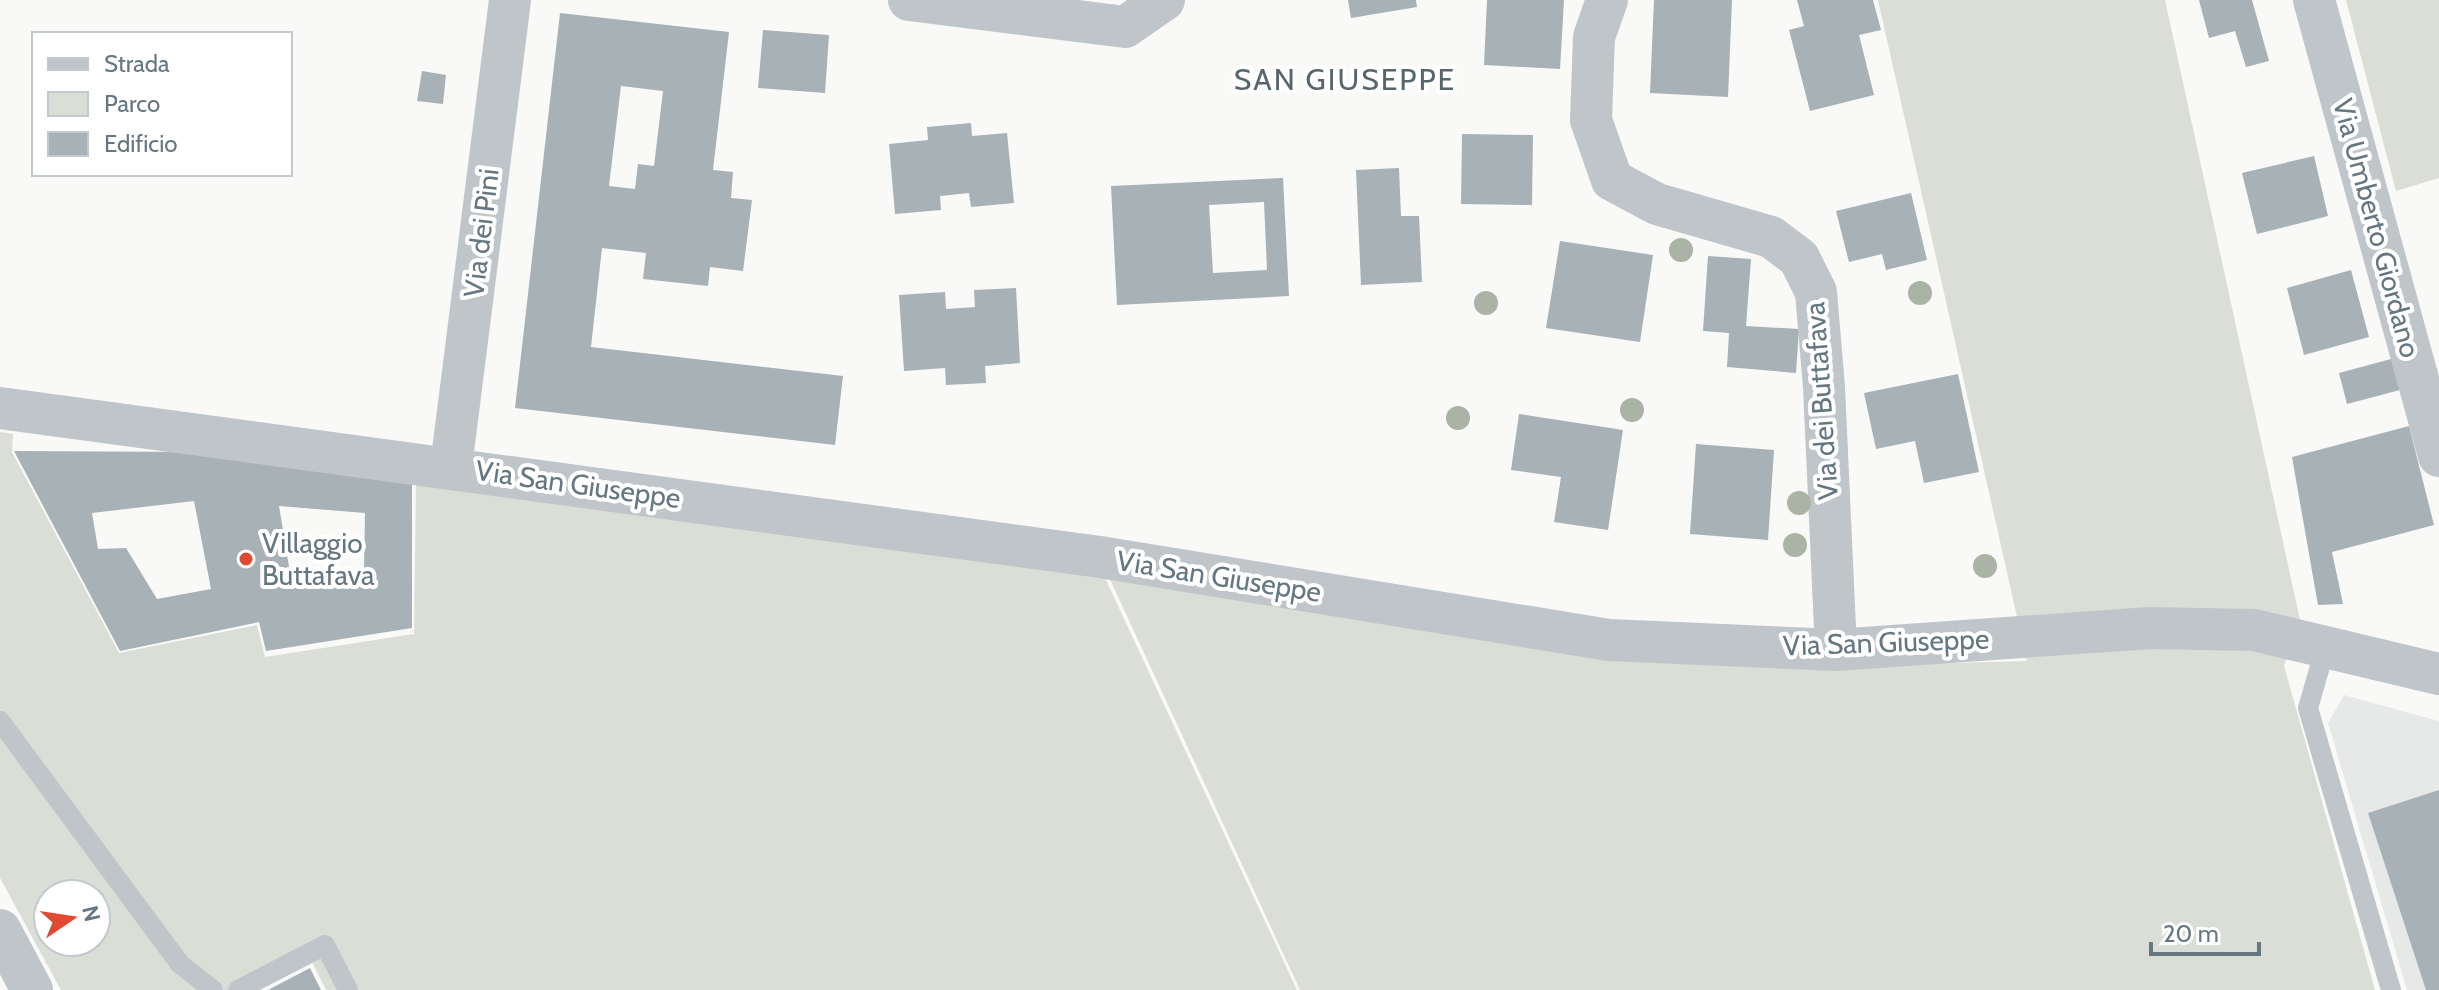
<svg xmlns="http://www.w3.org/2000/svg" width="2439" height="990" viewBox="0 0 2439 990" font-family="Cabin,sans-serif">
	<rect width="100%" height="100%" fill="#f9f9f7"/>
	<!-- built -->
	<path fill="#e7e9e8" d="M2344,695L2439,721V990H2407L2328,723Z"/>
	<!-- green -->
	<path fill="#daded6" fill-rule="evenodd" d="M1878,0H2165L2300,620L2284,666L2375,990H1300L1102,562L1774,668L2027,661Z
		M2346,0H2439V178L2396,191Z
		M0,432L13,434L12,452L119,653L257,625L265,657L414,634L416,477L1098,563L1297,990H326L311,960L253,990H61L0,878ZM48,894H96V942H48Z"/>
	<!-- building -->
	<path fill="#a7b1b6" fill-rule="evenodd" d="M1348,0H1416L1417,7L1351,18Z
		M1487,0H1564L1560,69L1484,65Z
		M1654,0H1732L1728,97L1650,93Z
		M1797,0H1873L1881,30L1859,35L1874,95L1810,111L1789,30L1804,26Z
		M2199,0H2252L2269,61L2246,67L2235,31L2209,38Z
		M560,13L729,32L713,170L733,172L731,198L752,200L743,271L710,267L708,286L643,279L646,253L602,248L591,347L843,376L835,445L515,408ZM621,86L663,91L654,166L638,164L635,189L609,186Z
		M763,30L829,35L825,93L758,88Z
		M422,71L446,75L443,104L417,101Z
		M971,123L972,136L1007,133L1014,203L971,207L969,193L940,196L941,210L895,214L889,144L928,140L927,127Z
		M1462,134L1533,135L1532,205L1461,204Z
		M2314,156L2328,216L2257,234L2242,173Z
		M1399,168L1401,216H1419L1422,282L1361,285L1356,170Z
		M1283,178L1289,296L1117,305L1111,186ZM1264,202L1267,270L1213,273L1209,205Z
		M1911,193L1927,260L1886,270L1882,254L1849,262L1836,211Z
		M1560,241L1653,255L1640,342L1546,328Z
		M1708,256L1751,259L1746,326L1799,329L1796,373L1727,367L1729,333L1703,331Z
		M2351,270L2369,337L2304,355L2287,288Z
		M1016,288L1020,363L985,366L986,383L946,385L945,368L904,371L899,295L945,292L946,309L975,307L974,290Z
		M2391,359L2400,390L2347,404L2339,373Z
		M1958,374L1979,472L1924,483L1915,441L1876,449L1864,393Z
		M1519,414L1623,430L1608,530L1554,522L1561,477L1511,470Z
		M2409,426L2434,525L2332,552L2343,604L2318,605L2292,457Z
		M1696,444L1774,450L1768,540L1690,534Z
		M14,451L196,452L412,477V628L266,651L259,622L120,651ZM194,501L211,589L157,599L126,548L98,549L92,513ZM279,506L365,513L364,569L291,579Z
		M2439,790V990H2426L2368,813Z
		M310,968L321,990H268Z"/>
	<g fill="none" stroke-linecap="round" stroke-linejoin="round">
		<!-- lane -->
		<path stroke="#c0c5c9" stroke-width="20" d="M2325,649L2308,708L2391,990
			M0,721L180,964L213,990
			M238,990L325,945L348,990"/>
		<!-- street -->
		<path stroke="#c0c5c9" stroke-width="42" d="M909,0L1125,27L1164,0
			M1607,0L1594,37L1591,120L1612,180L1657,204L1771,237L1799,258L1816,292L1824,387L1836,650
			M2314,0L2439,456
			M0,408L1100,557L1609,640L1836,650L2150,628L2254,630L2439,674
			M451,467L510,0
			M0,930L32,990"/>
	</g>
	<!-- trees -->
	<g fill="#aab3a6">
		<circle cx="1681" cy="250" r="12"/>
		<circle cx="1920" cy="293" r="12"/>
		<circle cx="1486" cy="303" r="12"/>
		<circle cx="1632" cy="410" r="12"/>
		<circle cx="1458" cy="418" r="12"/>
		<circle cx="1799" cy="503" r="12"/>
		<circle cx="1795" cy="545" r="12"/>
		<circle cx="1985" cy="566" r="12"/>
	</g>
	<!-- markers -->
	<circle fill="#df4a31" stroke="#fff" stroke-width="3" cx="246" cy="559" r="8"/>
	<g text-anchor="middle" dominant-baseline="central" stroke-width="8" stroke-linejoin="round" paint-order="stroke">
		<!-- street labels -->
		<g font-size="28" fill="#657781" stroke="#fff">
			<text transform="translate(2377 228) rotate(75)">Via Umberto Giordano</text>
			<text transform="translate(481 233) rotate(-83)">Via dei Pini</text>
			<text transform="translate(1821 401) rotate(-94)">Via dei Buttafava</text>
			<text transform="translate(578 484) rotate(8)">Via San Giuseppe</text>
			<text transform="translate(1219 576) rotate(9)">Via San Giuseppe</text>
			<text transform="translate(1886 642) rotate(-2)">Via San Giuseppe</text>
		</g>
		<!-- poi labels -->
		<g font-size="28" fill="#657781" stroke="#fff" text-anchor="start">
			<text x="262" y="543">Villaggio<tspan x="262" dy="32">Buttafava</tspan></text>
		</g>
		<!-- neighbourhood labels -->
		<g font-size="30" letter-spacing="2" fill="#57656c" stroke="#fff">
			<text x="1345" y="79">SAN GIUSEPPE</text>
		</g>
	</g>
	<!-- legend -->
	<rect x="32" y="32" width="260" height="144" fill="#ffffff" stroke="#c1c9cd" stroke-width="2"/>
	<rect x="48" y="58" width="40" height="12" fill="#c0c5c9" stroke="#c1c9cd" stroke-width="2"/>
	<text x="104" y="72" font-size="24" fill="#657781">Strada</text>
	<rect x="48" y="92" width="40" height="24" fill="#daded6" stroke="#c1c9cd" stroke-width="2"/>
	<text x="104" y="112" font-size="24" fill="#657781">Parco</text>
	<rect x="48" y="132" width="40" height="24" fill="#a7b1b6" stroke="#c1c9cd" stroke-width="2"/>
	<text x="104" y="152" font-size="24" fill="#657781">Edificio</text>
	<!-- north arrow -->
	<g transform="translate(72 918) rotate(77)"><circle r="38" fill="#ffffff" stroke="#c1c9cd" stroke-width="2"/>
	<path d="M0-6L14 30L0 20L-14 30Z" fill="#df4a31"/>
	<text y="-12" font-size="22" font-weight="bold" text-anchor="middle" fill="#657781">N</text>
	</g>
	<!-- scale -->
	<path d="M2151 942v12h108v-12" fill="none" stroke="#657781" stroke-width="4"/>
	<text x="2163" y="942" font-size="24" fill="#657781" stroke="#ffffff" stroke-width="6" paint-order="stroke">20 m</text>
</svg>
